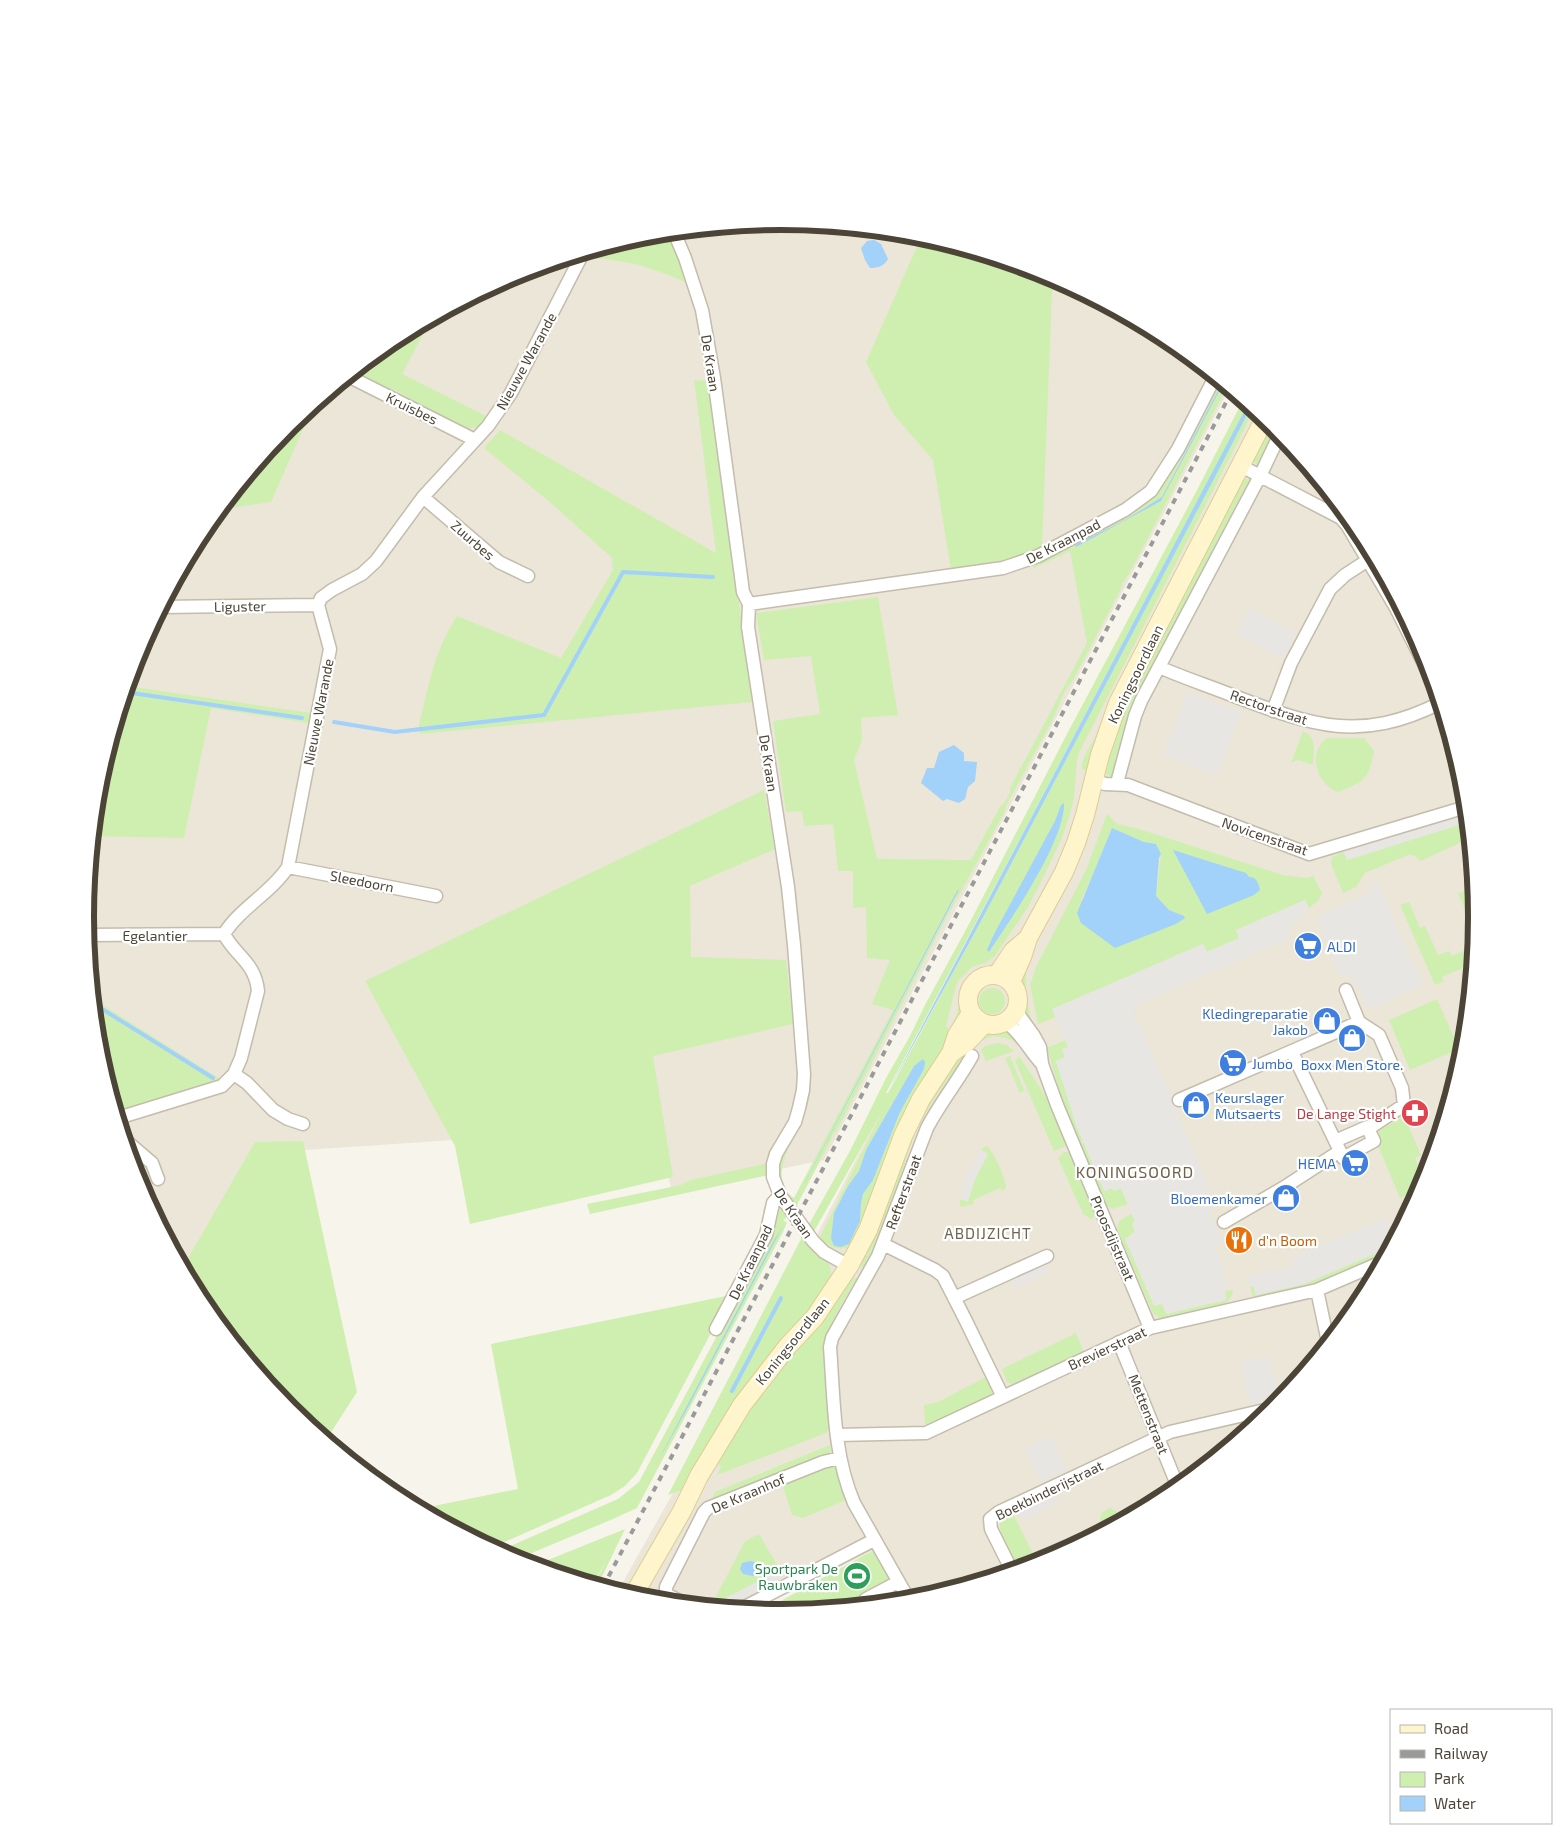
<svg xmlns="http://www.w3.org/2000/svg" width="1562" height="1834" viewBox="0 0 1562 1834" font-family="'Exo 2',sans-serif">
	<rect width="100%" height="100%" fill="#f7f4eb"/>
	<!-- residential -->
	<path fill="#ebe6d8" d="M781,221L917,234L1048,274L1168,338L1229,389L824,1160L672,1191L594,882L468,1139L261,1153L189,1279L138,1183L98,1053L85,917L98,781L138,650L202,530L289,425L395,338L515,274L645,234Z
		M1247,404L1273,425L1360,531L1424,651L1464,781L1477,917L1464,1053L1424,1184L1360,1304L1273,1409L1167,1496L1047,1560L917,1600L902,1601L874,1550L752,1610L645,1600L618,1591L808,1252Z"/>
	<!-- green -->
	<path fill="#cfefb0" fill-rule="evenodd" d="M669,232L689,284L669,275L636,264L592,257L589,255L591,251L645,234Z
		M930,238L1048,274L1061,281L1052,292L1042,546L1009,560L951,570L933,460L894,415L866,362L918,244Z
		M431,319L402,374L488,417L479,427L465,429L393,389L386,390L359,377L366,361L395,338Z
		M1217,379L1222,383L1162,497L1125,520L1075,545L1076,546L1161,501L1223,384L1227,387L1129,574L1122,584L1121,589L1073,680L1065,691L1052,721L1007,804L1004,813L948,915L837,1130L833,1134L831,1140L795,1209C787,1197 779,1183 780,1167L807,1043L809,1042C810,1061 813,1081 809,1100C804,1126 761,1178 794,1198L893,1010L872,1004L890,960L867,958L866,907L853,908V871H838L833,824L804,826L802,811L786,812L773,721L820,714L811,656L764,660L756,613L878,597L898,715L861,718L862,740L854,760L877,859L971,860L1001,805H1003L1010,793V788L1087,643L1070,551L1032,569L1034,567L1033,562L1136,508ZM958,890L957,895L804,1183Z
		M694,380L710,381L752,702L420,734L419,725C429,685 434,651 457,616L561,658L613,570L612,558L551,503L484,448L500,430L716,553Z
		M1243,400L1248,404L1231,438L886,1093H888L893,1084L981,921L1251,407L1254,410L1080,751L1077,759L1074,798L1069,817L1062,838L1040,884L1028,907L994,957L985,963L972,967L957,982L946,1026L952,1035C910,1103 882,1172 852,1246C837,1252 832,1247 819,1239L884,1108L813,1233L808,1226L851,1149L886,1078L910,1036L926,1003L969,924L1067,734L1197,490ZM923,1059L924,1069L900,1112L873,1180L863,1194L861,1203L860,1221L849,1244L841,1247L831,1238L834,1213L848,1186L859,1171L866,1150L914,1066Z
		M314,404L271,502L219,510L289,425Z
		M1270,422L1275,428L1262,455L1265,457L1258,466L1254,462V457Z
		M1231,469L1090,772L1082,769C1081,756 1091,747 1096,735C1102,723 1105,710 1111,697Z
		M1245,479H1250L1253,481L1249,487L1246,486L1131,705L1115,761L1118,762L1112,776H1109L1103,772L1118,720L1240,483Z
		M127,686L311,713L309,723L211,708L184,838L93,836L98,781Z
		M1303,731C1318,737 1313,751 1313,765L1298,760L1291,763Z
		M1327,738H1364L1374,751C1369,778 1365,782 1338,792C1316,784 1307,753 1327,738Z
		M764,790L775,849L690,886L691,957L786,960L793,1024L653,1056L673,1177L470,1224L455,1146L365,981Z
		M1107,814L1117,824L1139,829L1283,875L1307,878L1313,876L1322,893L1319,900L1309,908L1305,900L1236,930L1240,938L1207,952L1203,944L1053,1009L1056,1017L1038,1024L1030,985L1036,967L1086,870ZM1112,828L1144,842L1155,844L1161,854L1156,896L1169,910L1184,916L1081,900L1094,873Z
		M1468,822L1470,842L1468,839L1421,861L1413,855H1408L1365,873L1356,887L1343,893L1331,864L1332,857L1344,852L1347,860Z
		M1474,887L1477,917L1476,931L1458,894Z
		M1409,902L1420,928L1425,926L1438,955L1449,951L1452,956L1474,946L1472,964L1442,977L1444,981L1435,985L1400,905Z
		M1000,957L990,971L980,974L972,980L967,988L963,998V1014L952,1028C954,1021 957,1015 958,1009C961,995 960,982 973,973C983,967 992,966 1000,957Z
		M1023,970L1026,972V995L1032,1023C1030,1021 1025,1018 1024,1015C1018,1005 1020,981 1023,970Z
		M979 1001a13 13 0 1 1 26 0a13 13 0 1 1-26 0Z
		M93,999L220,1079L210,1084L116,1112L98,1053Z
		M1437,999L1459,1049L1410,1070L1389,1020Z
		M1135,1010L1136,1018L1063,1049L1065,1057L1056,1061L1079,1133L1091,1137L1078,1143L1067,1117L1047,1048Z
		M995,1029C1007,1030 1013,1034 1021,1041L1018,1044C1003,1035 990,1033 976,1045L972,1042L987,1031Z
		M997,1043L1007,1045L1014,1051L986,1061L981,1050L985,1046Z
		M971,1049L959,1072L955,1070C938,1092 922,1116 912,1142C906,1158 902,1174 896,1190C888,1215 877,1240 865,1264L867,1266L866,1269L858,1265L905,1150L928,1100L958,1058Z
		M1010,1056L1024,1090L1020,1093L1005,1058Z
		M1019,1056L1047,1098L1066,1146L1054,1151L1015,1061Z
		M1404,1116L1421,1155L1415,1158L1424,1182L1421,1189L1400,1198L1373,1134Z
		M1092,1139L1105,1191L1112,1188L1114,1191L1121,1188L1128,1204L1113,1209L1106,1206L1078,1145Z
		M303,1141L357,1392L326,1440L289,1409L202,1303L183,1267L255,1142Z
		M986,1146C993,1149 1006,1179 1006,1188L1002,1191L1000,1188L973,1200L974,1204L962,1207L960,1205V1199L968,1201L975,1179L988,1154L981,1150Z
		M1064,1152H1069L1083,1188L1095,1209L1094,1217L1091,1219L1083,1214L1058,1158Z
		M768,1163V1175L590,1214L587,1204L681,1185L691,1180Z
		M764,1207H767L764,1227L724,1305L721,1306L716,1316L712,1331L637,1473L625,1486L611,1495L491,1548L419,1509L518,1489L491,1344L726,1296C741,1268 762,1239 764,1207Z
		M776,1207H782L788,1215L783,1221L787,1222L783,1232L637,1508L613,1519L515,1560L499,1551L618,1499L639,1482L768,1240Z
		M1132,1214L1135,1222L1132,1224L1135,1232L1125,1239L1162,1303L1166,1313L1226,1300L1224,1291L1232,1290L1233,1293L1228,1301L1222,1306L1167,1318H1160L1153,1313L1117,1230C1117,1219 1124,1218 1132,1214Z
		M802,1237L830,1265L831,1275L825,1289L687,1488L668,1495Z
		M1390,1247L1386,1255L1312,1286L1253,1297L1250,1287L1254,1286L1256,1295L1304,1284Z
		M851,1276L858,1280L857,1283L854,1282L835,1316L837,1318L830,1426L826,1433L717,1475L721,1467L715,1460L748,1407Z
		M1076,1333L1084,1353L1012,1384L1007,1382L1002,1369Z
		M986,1377L996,1399L948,1420L925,1424L924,1405L938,1402Z
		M830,1445L831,1456L710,1505L715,1492Z
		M835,1466L846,1500L803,1518L792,1515L782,1483L817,1469Z
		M1110,1508L1116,1511L1120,1521L1104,1530C1099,1519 1097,1513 1110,1508Z
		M1012,1512L1038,1563L1019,1569C1014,1558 997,1531 1000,1521C1002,1515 1007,1514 1012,1512Z
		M625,1529L598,1585L594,1584L609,1556L593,1584L545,1569L544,1567L541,1568L533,1566Z
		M759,1534L780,1570L716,1603L718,1607L711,1606L745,1541Z
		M874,1550L903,1601L781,1613L762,1611Z"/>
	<!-- parking -->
	<path fill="#e8e6e2" d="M1250,609L1296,634L1283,659L1237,634Z
		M1188,692L1241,713L1216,776L1163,755Z
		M1467,813L1468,822L1347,860L1344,852Z
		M1377,882L1410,958L1424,984L1368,1009L1358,986L1354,984L1350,974L1341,977L1316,917L1371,893L1369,885Z
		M1305,900L1309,908L1287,930L1290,938L1134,1006L1136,1018L1162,1078L1169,1087L1180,1121L1217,1207L1209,1210L1224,1243L1215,1247L1224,1271L1226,1300L1166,1314L1162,1304L1154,1306L1125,1239L1133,1236L1132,1233L1135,1232L1132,1224L1135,1222L1121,1188L1114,1191L1112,1188L1104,1191L1076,1125L1056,1061L1065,1058L1062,1049L1068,1047L1052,1009L1203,944L1207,952L1239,938L1236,930Z
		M981,1150L988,1154L975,1179L968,1202L960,1199L967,1175Z
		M1386,1218L1394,1240L1390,1247L1304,1284L1255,1295L1254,1286L1250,1287L1248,1276L1294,1266L1291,1258Z
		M1044,1263L1049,1273L1013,1289L1009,1279Z
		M1269,1356L1278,1398L1250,1404L1241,1362Z
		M1051,1436L1067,1470L1041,1482L1025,1449Z
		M1055,1495L1058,1503L1024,1520L1020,1511Z
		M777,1572L781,1581L729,1608L718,1607L716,1603Z"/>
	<!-- water -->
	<path fill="#a2d1f9" d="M874,240L881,244L888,259C884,266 878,268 870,268L865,260L861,248L867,241Z
		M1222,383L1223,384L1161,501L1076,547L1075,545L1125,520L1162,497Z
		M1248,404L1251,407L1217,473L981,921L886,1095Z
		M954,745L964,753V761L977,762L975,781L968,787L965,799L959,803L947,799L943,801L921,783L927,768H934L939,752Z
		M1064,803C1065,841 1011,919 989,952L987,950L993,936L1055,821L1061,805Z
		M1112,828L1144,842L1156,844L1161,854L1159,858L1156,896L1169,910L1184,916L1185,918L1176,924L1115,948L1081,923L1077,913Z
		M1173,850L1246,873L1249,877C1257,877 1258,883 1260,890L1254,895L1207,914Z
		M959,890L807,1179L804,1184L957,891Z
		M923,1059L925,1062L924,1069L900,1112L873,1180L863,1194L861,1203L860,1221L849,1244L841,1247L834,1246L831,1238L834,1213L848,1186L859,1171L866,1150L914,1066Z
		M783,1226L687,1409L657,1463L773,1242Z
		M750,1561C756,1562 760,1564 762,1570L753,1576L743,1574L740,1569L742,1563Z"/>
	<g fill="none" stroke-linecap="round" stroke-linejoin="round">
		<!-- stream -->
		<path stroke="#a2d1f9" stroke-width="4" d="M125,692L302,718
			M334,722L395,732L544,715L623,572L713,577
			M94,1004L213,1078
			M732,1391L781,1298"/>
		<defs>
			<path id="street" d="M674,232L685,258L702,310L714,378L740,569L743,592L749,604L748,627L788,887L794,945L804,1074L803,1090L799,1108L795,1122L776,1154L773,1164V1177L780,1195L813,1241L824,1252L849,1266
				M348,376L475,440
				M1241,466L1341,518L1347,525L1396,608L1435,686
				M423,497L499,562L528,576
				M749,604L1003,568L1038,556L1125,510L1151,491L1178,449L1215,377
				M161,607L318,605
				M1159,667C1184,678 1209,686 1234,696C1313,726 1360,743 1440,703
				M1273,711L1291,663L1330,589L1345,575L1368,560
				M1094,780L1105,784L1128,785L1309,854L1466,807
				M1117,783L1135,716L1141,701L1260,476L1280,434
				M288,867L436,896
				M87,935L224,934
				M1016,1011L1034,1036L1040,1047L1042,1064L1057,1105L1150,1328
				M1006,1022C1022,1034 1029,1050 1042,1064
				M1292,1052L1340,1151
				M234,1074L247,1083L273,1110L288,1119L303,1124
				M1179,1100L1359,1022L1346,990
				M118,1118L222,1086L234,1074L241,1058L258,991C255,962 236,957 224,934C240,908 271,893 288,867L330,649L318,605L321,598L332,590L362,574L376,561L423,497L488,426L511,393L583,253
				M124,1139L152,1163L158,1179
				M1335,1141L1367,1127L1368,1129
				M1224,1222L1283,1188L1340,1151L1343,1158L1374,1141L1368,1129L1404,1105L1402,1088L1379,1035L1359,1022
				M883,1244L935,1270L943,1276L965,1319L1003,1397
				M1317,1290L1328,1342
				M954,1298L1047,1256
				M716,1329L766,1235L773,1203L780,1195
				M1119,1342L1178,1487
				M837,1435L926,1433L1150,1328L1317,1290L1382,1262
				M1012,1571L991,1529L990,1519L999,1512L1170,1432L1274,1408
				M909,1600L854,1503C833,1454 834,1399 830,1347L832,1338L878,1256L927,1128C940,1103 958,1081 972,1056
				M683,1603L666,1594V1587L704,1512L708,1508L823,1462L840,1458
				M869,1604L866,1599L898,1582
				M741,1609L874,1540"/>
			<path id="secondary" d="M968 1000a25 25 0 1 1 50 0a25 25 0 1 1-50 0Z
				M997,975L1013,951L1026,940
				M1011,982L1022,957L1028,938L1064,872L1076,843L1085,815L1100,755L1118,703L1265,418
				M951,1053L967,1042L984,1024
				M633,1596L682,1511L699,1476L742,1405L787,1347L815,1317L849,1266L868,1230L903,1136L921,1099L951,1053L957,1035L971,1013"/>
		</defs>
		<!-- street casing -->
		<use href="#street" stroke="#c4bcac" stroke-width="15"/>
		<!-- secondary casing -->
		<use href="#secondary" stroke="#dccc96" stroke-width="20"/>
		<!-- street -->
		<use href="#street" stroke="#fff" stroke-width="12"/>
		<!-- secondary -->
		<use href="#secondary" stroke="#fff5cc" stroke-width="18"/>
		<!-- rail -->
		<path stroke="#9a9a9a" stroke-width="4" stroke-dasharray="6 6" stroke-linecap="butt" d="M603,1587L1232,391"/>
	</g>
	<!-- icons -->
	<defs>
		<symbol id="supermarket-disc" viewBox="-11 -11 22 22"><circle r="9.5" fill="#3f7fe0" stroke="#fff"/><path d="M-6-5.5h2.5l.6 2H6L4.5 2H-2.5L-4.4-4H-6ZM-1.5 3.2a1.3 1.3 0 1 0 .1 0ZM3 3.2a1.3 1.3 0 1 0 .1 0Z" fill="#fff"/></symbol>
		<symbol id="shop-disc" viewBox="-11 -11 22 22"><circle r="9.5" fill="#3f7fe0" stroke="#fff"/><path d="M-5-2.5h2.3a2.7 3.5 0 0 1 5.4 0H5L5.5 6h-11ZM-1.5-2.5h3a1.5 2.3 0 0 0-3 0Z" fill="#fff"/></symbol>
		<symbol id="pharmacy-disc" viewBox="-11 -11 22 22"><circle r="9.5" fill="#e0444e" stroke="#fff"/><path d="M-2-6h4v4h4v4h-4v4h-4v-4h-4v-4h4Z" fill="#fff"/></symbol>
		<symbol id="restaurant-disc" viewBox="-11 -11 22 22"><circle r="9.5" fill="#e8710a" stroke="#fff"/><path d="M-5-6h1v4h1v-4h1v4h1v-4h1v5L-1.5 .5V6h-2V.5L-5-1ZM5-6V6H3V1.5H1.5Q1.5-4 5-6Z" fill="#fff"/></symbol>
		<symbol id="stadium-disc" viewBox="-11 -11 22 22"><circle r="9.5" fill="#2e9e5b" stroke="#fff"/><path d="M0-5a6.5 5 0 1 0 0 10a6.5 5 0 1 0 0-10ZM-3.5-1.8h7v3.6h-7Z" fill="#fff"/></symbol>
	</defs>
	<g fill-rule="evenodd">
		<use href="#supermarket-disc" x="1292" y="930" width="32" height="32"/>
		<use href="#shop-disc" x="1311" y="1005" width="32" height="32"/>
		<use href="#shop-disc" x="1336" y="1022" width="32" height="32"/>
		<use href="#supermarket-disc" x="1217" y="1047" width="32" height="32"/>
		<use href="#shop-disc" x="1180" y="1089" width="32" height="32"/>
		<use href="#pharmacy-disc" x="1399" y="1097" width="32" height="32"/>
		<use href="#supermarket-disc" x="1339" y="1147" width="32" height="32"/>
		<use href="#shop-disc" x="1270" y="1182" width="32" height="32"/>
		<use href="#restaurant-disc" x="1223" y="1224" width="32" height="32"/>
		<use href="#stadium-disc" x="841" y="1560" width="32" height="32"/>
	</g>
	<g text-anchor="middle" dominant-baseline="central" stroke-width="4.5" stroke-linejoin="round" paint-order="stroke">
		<!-- street labels -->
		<g font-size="14" fill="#4c4537" stroke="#fff">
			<text transform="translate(526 361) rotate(-61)">Nieuwe Warande</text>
			<text transform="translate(711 363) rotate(81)">De Kraan</text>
			<text transform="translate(412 408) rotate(26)">Kruisbes</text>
			<text transform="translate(473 540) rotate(41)">Zuurbes</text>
			<text transform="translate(1063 541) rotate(-27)">De Kraanpad</text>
			<text transform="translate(240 606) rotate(-1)">Liguster</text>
			<text transform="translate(1135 674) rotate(-64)">Koningsoordlaan</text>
			<text transform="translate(1269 707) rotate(19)">Rectorstraat</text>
			<text transform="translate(318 712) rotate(-79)">Nieuwe Warande</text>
			<text transform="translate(769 763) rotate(81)">De Kraan</text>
			<text transform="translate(1265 836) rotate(19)">Novicenstraat</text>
			<text transform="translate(362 881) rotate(11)">Sleedoorn</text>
			<text x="155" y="935">Egelantier</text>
			<text transform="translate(903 1192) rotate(-70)">Refterstraat</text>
			<text transform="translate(794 1213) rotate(56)">De Kraan</text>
			<text transform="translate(1113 1238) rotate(67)">Proosdijstraat</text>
			<text transform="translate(750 1262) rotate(-64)">De Kraanpad</text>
			<text transform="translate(792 1341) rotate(-51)">Koningsoordlaan</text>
			<text transform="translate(1107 1348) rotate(-25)">Brevierstraat</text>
			<text transform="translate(1149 1414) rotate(68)">Mettenstraat</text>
			<text transform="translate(1049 1490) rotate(-26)">Boekbinderijstraat</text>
			<text transform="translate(748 1493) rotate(-23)">De Kraanhof</text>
		</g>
		<!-- shop labels -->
		<g font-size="14" fill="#366cbe" stroke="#fff" text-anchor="start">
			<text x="1327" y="946">ALDI</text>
			<text x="1308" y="1013" text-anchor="end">Kledingreparatie<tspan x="1308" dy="16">Jakob</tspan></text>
			<text x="1252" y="1063">Jumbo</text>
			<text x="1352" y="1064" text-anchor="middle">Boxx Men Store.</text>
			<text x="1215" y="1097">Keurslager<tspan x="1215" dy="16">Mutsaerts</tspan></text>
			<text x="1336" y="1163" text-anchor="end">HEMA</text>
			<text x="1267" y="1198" text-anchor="end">Bloemenkamer</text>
		</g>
		<!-- health labels -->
		<g font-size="14" fill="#be3a42" stroke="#fff" text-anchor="end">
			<text x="1396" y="1113">De Lange Stight</text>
		</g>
		<!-- food labels -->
		<g font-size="14" fill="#c56008" stroke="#fff" text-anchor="start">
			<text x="1258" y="1240">d'n Boom</text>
		</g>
		<!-- leisure labels -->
		<g font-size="14" fill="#27864d" stroke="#fff" text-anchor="end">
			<text x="838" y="1568">Sportpark De<tspan x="838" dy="16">Rauwbraken</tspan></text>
		</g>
		<!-- neighbourhood labels -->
		<g font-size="15" letter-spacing="1" fill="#70644d" stroke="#fff">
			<text x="988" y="1233">ABDIJZICHT</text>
		</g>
		<!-- quarter labels -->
		<g font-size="16" letter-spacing="1" fill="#70644d" stroke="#fff">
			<text x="1135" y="1171">KONINGSOORD</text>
		</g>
	</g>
	<!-- crop -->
	<path d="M0 0H1562V1834H0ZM94 917a687 687 0 1 1 1374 0a687 687 0 1 1-1374 0Z" fill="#fff" fill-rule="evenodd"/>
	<path fill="none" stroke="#4c4537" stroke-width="6" d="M94 917a687 687 0 1 1 1374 0a687 687 0 1 1-1374 0Z"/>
	<!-- legend -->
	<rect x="1390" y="1709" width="162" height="115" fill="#ffffff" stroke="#b7b5af"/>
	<rect x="1400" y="1725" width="25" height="8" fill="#fff5cc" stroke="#b7b5af"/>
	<text x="1434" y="1734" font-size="15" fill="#4c4537">Road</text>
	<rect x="1400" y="1750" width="25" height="8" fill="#9a9a9a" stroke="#b7b5af"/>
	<text x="1434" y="1759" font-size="15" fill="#4c4537">Railway</text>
	<rect x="1400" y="1772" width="25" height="15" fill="#cfefb0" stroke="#b7b5af"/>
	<text x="1434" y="1784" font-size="15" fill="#4c4537">Park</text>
	<rect x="1400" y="1796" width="25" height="15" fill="#a2d1f9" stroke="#b7b5af"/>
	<text x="1434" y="1809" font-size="15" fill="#4c4537">Water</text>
</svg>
